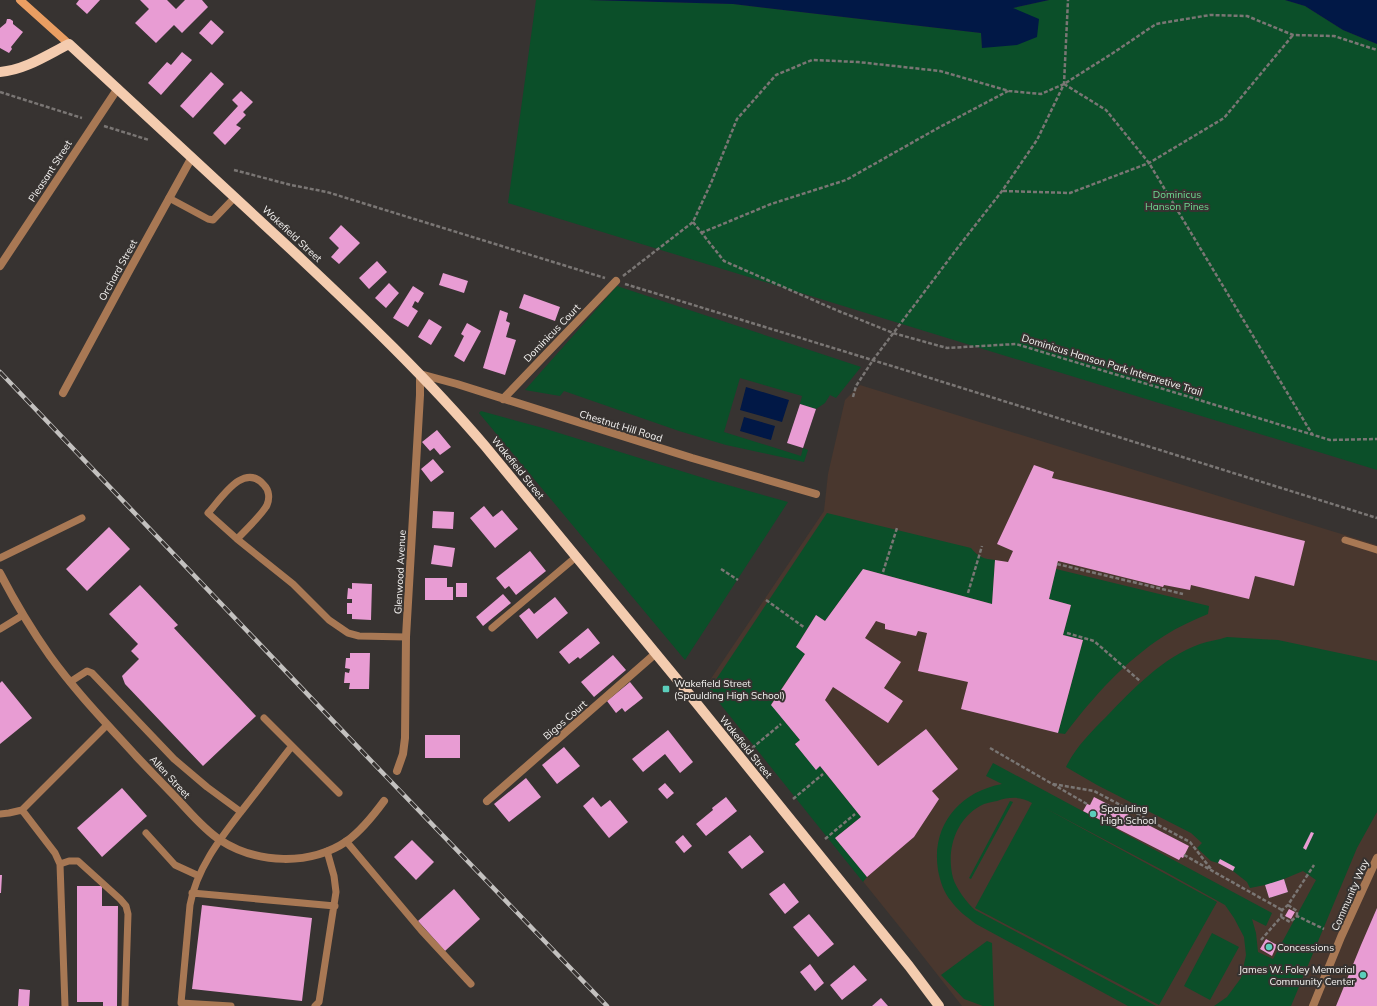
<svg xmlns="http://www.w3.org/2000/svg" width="1377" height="1006" viewBox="0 0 1377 1006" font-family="Mulish,sans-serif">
	<rect width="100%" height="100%" fill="#373331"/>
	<!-- education -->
	<path fill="#49372e" d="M860,385L1377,545V1006H962L911,941L706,686L824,511L828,474L845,400Z"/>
	<!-- green -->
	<path fill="#0b4f29" d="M536,0H589L733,4L981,33L982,48L1012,8L1049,0H1285L1305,6L1343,30L1377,44V470L508,203Z
		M617,286L861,367L836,398L830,395L825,403L816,409L800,404L802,396L740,378L724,432L801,456L803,448L808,450L804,462L726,445L679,431L564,391L560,396L525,390Z
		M481,411L543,428L710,480L788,502L685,660L479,413Z
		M827,513L971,548C978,557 984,559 995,560L992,604L863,569L825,621L816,615L796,647L805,654L771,704L800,740L795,744L816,769L820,766L861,817L835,838L867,877L863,882L709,690Z
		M1056,569L1209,606L1208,614C1193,620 1178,627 1164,636C1125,661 1093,697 1065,734L1058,733L1083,640L1063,635L1071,605L1049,599Z
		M1227,637L1278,640L1377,661V812L1357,848L1291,1006H1214L1227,997L1241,978L1246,955L1244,937L1234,918L1225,905L1164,871L1043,807L1217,902L1159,1005L975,908L1032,803C1021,796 1009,797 997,801C992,802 985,803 980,806C955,820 946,851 953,878C956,888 967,903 975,910L1156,1006H1128L976,924C967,917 958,911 951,901C944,893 940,881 938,870C931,826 959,792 1002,784L986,776L993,763L1272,913L1266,926L1252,919L1256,933L1258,952L1273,959L1316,880L1303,871L1284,879L1288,892L1269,898L1265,885L1250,888L1247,882L1233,871L1218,863L1211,861L1197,848L1202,843L1191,833L1097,785L1066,767C1075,748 1091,732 1106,717C1133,689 1163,657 1200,644C1209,641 1218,640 1227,637Z
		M1010,801L1013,802L971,879L969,878Z
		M1212,933L1239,947L1210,1000L1184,986Z
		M987,941L992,943L994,1006H983L964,999L941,975Z"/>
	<!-- water -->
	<path fill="#011846" d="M589,0H1049L1013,8L1039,19L1037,37L1017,45L982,48L981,33L733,4Z
		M1285,0H1377V44L1343,30L1305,6Z
		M746,387L789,400L782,422L740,410Z
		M744,417L775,426L771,440L740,431Z"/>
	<!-- building -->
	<path fill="#e89cd3" d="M79,0H100L87,14L76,4Z
		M140,0H167L176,9L185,0H202L208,7L182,33L174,25L156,43L135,23L149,9Z
		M7,19H10L13,21V24L23,32L11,47L12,49L9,53L0,48V28L6,23Z
		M211,20L224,32L212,45L199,33Z
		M182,52L192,60L161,95L148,83L167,62L171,65Z
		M211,72L224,84L193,118L180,106Z
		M241,91L253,102L243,112L246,115L236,125L241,128L225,145L213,133L238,106L232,100Z
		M341,225L360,243L339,264L331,257L339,248L329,238Z
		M377,261L387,272L369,289L359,278Z
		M443,273L468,281L464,293L439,285Z
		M389,283L399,293L386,308L375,298Z
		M413,286L424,293L418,303L415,301L412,307L418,311L408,327L393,318Z
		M524,294L560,307L555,321L519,308Z
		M500,310L508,313L506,321L510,323L506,337L516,340L505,375L483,368Z
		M429,319L442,327L431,345L418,337Z
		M467,323L481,331L464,362L454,356L464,336L461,334Z
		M800,404L816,409L803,448L787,443Z
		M437,430L451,447L440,455L434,448L430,451L422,442Z
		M433,459L444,472L431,482L421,469Z
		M1034,465L1054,472L1052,478L1305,541L1294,586L1255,576L1249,599L1191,585L1190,590L1164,585L1163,587L1058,561L1049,599L1071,605L1063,635L1083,640L1058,733L961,709L968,682L918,671L927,633L918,631L916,636L885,629V624L876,621L865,638L901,662L884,688L903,701L888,723L833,687L825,700L878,766L926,729L958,769L932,791L939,799L914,837L867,877L835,838L861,817L820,766L816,770L795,744L800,740L771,705L805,654L796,647L816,615L825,621L863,569L992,604L995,560L1008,562L1013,551L997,544Z
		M484,506L493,517L502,510L518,529L495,548L470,518Z
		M433,511L454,512L453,529L432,528Z
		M109,527L130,549L87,591L66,569Z
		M434,545L455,548L452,567L431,564Z
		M530,551L546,571L516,595L509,586L505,589L496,578Z
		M425,578H447V587H453V600H425Z
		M352,583L372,584L371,620L352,619V614H347V603H352V599H347L348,588L352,589Z
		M456,583H467V597H456Z
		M140,585L178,625L174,628L256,716L203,766L125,684L122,676L139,659L131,651L138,644L109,614Z
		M503,594L511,603L483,626L476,617Z
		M555,597L568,613L537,639L519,616L529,608L534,614Z
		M588,628L600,643L580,659L578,657L569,664L559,652Z
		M350,653H370L369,689H349L350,683H344L345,672L349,673L350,669L345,668L346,658H350Z
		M613,655L626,670L594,697L581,682Z
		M2,681L32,718L0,744V683Z
		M630,682L643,698L625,712L622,708L616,713L607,701Z
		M668,730L693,762L680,773L665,754L643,772L632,759Z
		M425,735H460V758H425Z
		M564,747L580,766L557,784L542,765Z
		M526,778L541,797L509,822L494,804Z
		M665,783L674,793L667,799L658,789Z
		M122,788L147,816L102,857L77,828Z
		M593,797L601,807L610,800L628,822L609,838L583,806Z
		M726,797L737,811L706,836L696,824L713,810L712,808Z
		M1094,797L1189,846L1183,858L1181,857L1179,860L1083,811L1087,804L1090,805Z
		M1311,832L1314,833L1306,850L1303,848Z
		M683,835L692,846L684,853L675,842Z
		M750,835L764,852L742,869L728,852Z
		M412,840L434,862L416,880L394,857Z
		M1220,859L1235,867L1233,871L1218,863Z
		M0,875H2L1,893H0Z
		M1284,879L1288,892L1269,898L1265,885Z
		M784,883L799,902L785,914L769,894Z
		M77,886H102V906H118L117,1006H103V1002H77Z
		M454,889L480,919L445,951L418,921Z
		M202,905L312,918L302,1001L192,989Z
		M1377,908V1006H1336L1361,945Z
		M1289,909L1295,912L1291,919L1285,916Z
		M809,914L834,944L818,957L793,927Z
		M1266,939L1277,945L1272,956L1260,949Z
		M810,964L824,983L815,991L800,972Z
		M854,965L867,980L842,1000L830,985Z
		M19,989L30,990L29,1006H18Z
		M881,998L888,1006H872Z"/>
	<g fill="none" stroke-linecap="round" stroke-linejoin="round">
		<!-- path -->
		<path stroke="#7a7674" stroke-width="2.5" stroke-dasharray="4 2" stroke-linecap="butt" d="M1064,84L1106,110L1149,163L1312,434
			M0,92L82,118
			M104,126L149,140
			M234,170L291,185L327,192L605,278
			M1003,191L1070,193L1149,163L1224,118L1293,35
			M693,222L724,261L836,310L893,333L947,348L1016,344L1330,440L1377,439
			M701,233L771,204L846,180L938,128L1008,91
			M623,276L693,222L711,183L737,119L776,75L812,60L858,62L940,71L1009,91L1041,94L1064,84L1113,53L1156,24L1210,15L1247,16L1293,35L1334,36L1377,50
			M625,284L895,367L1377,518
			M853,397L856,386L873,360L959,246L1002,191L1037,140L1064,84L1068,0
			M1057,564L1183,594
			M721,569L738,580
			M883,572L897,528
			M968,593L982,546
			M766,600L805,628
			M1067,633L1094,641L1140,681
			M752,748L781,724
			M990,748L1087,804
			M1053,784L1094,791L1190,842L1211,869
			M793,799L823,774
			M825,839L855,814
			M1184,855L1282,910
			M1288,905L1297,911V916
			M1281,917L1290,922L1297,916L1324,929
			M1261,940L1281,917L1282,910L1288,905L1314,865"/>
		<!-- service -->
		<path stroke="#a87854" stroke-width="7" d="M169,198L208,219L213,220L235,197
			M237,539L208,513C221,499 244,461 264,485C269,490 270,498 267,505C264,512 244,532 237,539L293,584L329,620L348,633L359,636L406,637
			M1345,540L1377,550
			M0,558L82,518
			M492,628L576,557
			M0,629L23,615
			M70,682L87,671L92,673L174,759L207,787L241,812
			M264,718L292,746
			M22,810L55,853L60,864L65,1006
			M0,814L9,813L22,810L107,725
			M146,833L175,865L199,876
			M346,841L421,930L471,984
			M60,864L69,861H78L120,899L126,906L128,914L125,1006
			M192,893L335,906
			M231,1006L181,1003L190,905C197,866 224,834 247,804C262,785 277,765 292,746L339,793
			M315,1006L319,1002L336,892L334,876L327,851"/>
		<!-- minor -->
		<path stroke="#a87854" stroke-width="8" d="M0,266L118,88
			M63,393L129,271L192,157
			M503,399L616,281
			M0,573C15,602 31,629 50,656C76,692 107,724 137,757C151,772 166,787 181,803C193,816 205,830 220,840C257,864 310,866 347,841C362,830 373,816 384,801
			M397,771L403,754L405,738L406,637L420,395V374L457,384L692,458L816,494
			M487,801L655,654
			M1313,1006L1341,937L1377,858"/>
		<!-- secondary -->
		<path stroke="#ea9e62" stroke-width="8" d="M20,0L69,44"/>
		<!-- primary -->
		<path stroke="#f4ccaf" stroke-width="10" d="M0,72C25,70 47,55 69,44C145,114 221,184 297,255C362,316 427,378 485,446L685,689L909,966L939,1006"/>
		<defs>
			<path id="rail" d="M0,372L377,767L607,1006"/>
		</defs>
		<!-- rail casing -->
		<use href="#rail" stroke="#c3c1bf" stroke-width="4.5"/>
		<!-- rail -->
		<use href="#rail" stroke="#373331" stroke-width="3" stroke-dasharray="9" stroke-linecap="butt"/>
	</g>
	<!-- markers -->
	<g fill="#5bcebb" stroke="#373331" stroke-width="1.5">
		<rect x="662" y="685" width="8" height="8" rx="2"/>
		<circle cx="1093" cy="814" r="4"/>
		<circle cx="1269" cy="947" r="4"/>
		<circle cx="1363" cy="975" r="4"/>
	</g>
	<g text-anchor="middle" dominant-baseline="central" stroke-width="4" stroke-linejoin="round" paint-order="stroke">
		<!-- street labels -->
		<g font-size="10" fill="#f6f4f2" stroke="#373331">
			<text transform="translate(50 171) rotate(-57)">Pleasant Street</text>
			<text transform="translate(292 234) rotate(43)">Wakefield Street</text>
			<text transform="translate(118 270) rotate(-61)">Orchard Street</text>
			<text transform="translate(552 333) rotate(-46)">Dominicus Court</text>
			<text transform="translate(1112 365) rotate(17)">Dominicus Hanson Park Interpretive Trail</text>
			<text transform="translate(621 426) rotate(17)">Chestnut Hill Road</text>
			<text transform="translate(518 468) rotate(51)">Wakefield Street</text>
			<text transform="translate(400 572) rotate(-87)">Glenwood Avenue</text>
			<text transform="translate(565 720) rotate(-41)">Bigos Court</text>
			<text transform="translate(746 747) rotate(51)">Wakefield Street</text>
			<text transform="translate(170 777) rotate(47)">Allen Street</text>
			<text transform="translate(1350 895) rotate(-66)">Community Way</text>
		</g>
		<!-- park labels -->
		<g font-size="10" fill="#6fdc93" stroke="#373331">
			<text x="1177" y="194">Dominicus<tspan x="1177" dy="12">Hanson Pines</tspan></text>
		</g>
		<!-- poi labels -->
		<g font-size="10" fill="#f6f4f2" stroke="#373331" text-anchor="start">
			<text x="674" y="683">Wakefield Street<tspan x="674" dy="12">(Spaulding High School)</tspan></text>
			<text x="1101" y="808">Spaulding<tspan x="1101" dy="12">High School</tspan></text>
			<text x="1277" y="947">Concessions</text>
			<text x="1355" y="969" text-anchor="end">James W. Foley Memorial<tspan x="1355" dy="12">Community Center</tspan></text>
		</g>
	</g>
</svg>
